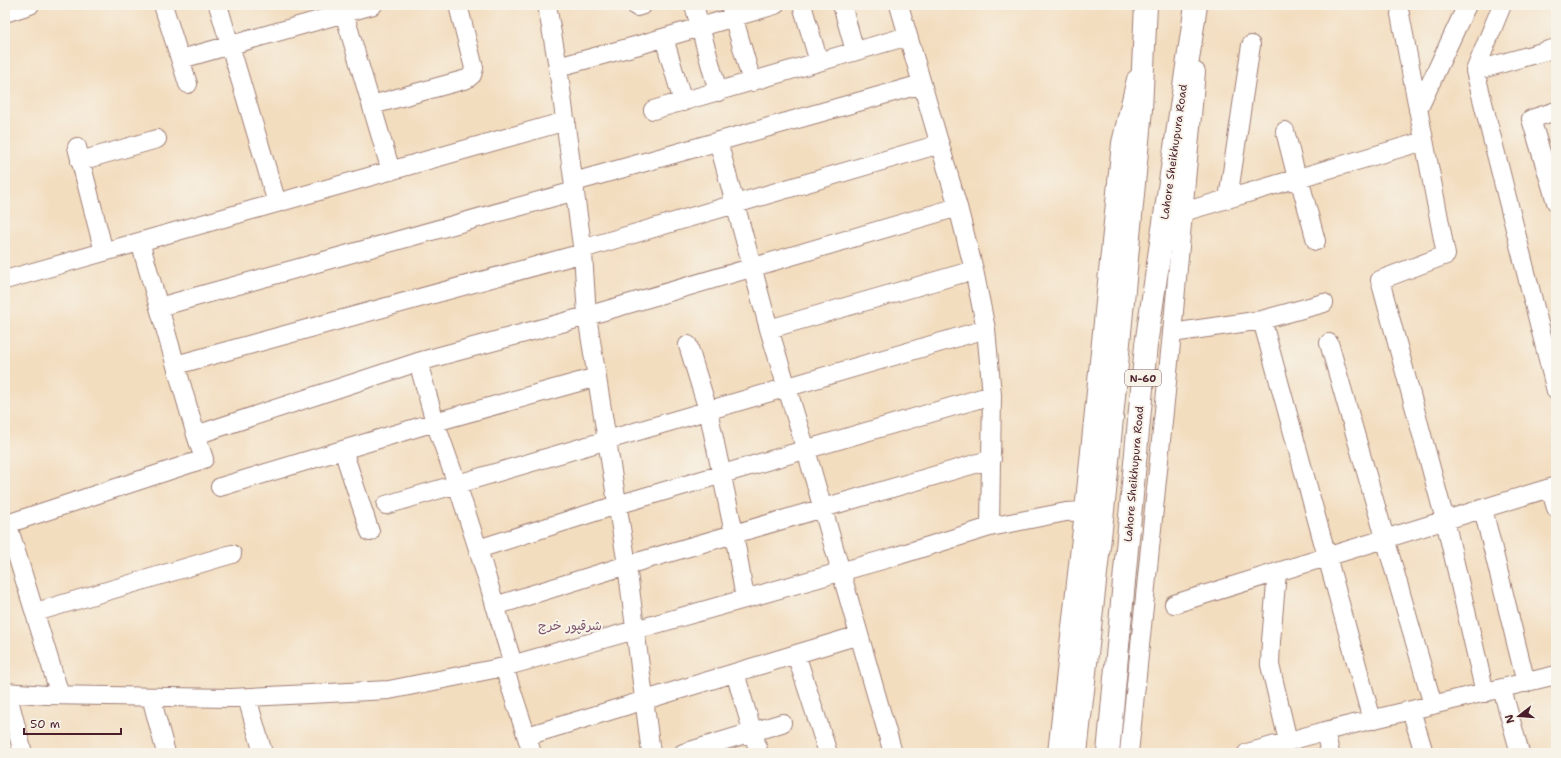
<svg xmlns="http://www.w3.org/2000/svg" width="1561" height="758" viewBox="0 0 1561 758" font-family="'Shantell Sans','Playpen Sans Arabic',sans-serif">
	<rect width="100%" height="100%" fill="#f7f3e8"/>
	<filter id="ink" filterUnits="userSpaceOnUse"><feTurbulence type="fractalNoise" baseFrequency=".025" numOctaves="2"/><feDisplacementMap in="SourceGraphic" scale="8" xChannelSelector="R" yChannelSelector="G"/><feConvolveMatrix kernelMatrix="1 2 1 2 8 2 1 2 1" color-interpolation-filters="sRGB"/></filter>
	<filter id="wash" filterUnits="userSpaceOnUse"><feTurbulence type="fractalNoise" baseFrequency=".012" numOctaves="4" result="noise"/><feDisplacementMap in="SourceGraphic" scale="16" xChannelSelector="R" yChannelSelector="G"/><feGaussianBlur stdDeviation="0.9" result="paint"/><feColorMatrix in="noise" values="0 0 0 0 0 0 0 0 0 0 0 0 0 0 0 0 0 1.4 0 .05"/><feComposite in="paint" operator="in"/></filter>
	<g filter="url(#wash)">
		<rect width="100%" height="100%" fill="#f3ddbf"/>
	</g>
	<g filter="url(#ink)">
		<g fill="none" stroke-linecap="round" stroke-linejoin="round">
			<defs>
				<path id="minor" d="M163,5L188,84
					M218,5L277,203
					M547,5L558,67L583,253L587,316L627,565L651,753
					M694,5L718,92
					M730,5L752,82
					M802,5L819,62
					M842,5L855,51
					M899,5L958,207L974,270L986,329L992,395L990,527
					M1502,5L1475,71L1556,391
					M637,7L643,5
					M5,13L30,5
					M344,13L391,171
					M1400,14L1446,255L1380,280L1445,520L1485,693
					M664,38L683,102
					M181,59L373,5
					M558,67L639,45L775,5
					M1475,71L1556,48
					M372,105L467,79L472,75L474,68L458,5
					M653,110L908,36
					M1418,110L1467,5
					M1556,111L1531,119L1556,202
					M1285,131L1297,178
					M718,141L769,329L806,450L893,753
					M77,147L104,252
					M80,161L157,139
					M1299,178L1316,241
					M574,182L922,84
					M1228,199L1251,45
					M1183,212L1424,141
					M140,242L196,435
					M582,249L940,144
					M5,280L566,121
					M159,307L575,191
					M1262,320L1372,720
					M769,329L974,270
					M1172,333L1262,320L1324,303
					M1329,343L1433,705
					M688,345L708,410L734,533L745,599
					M418,362L435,422L457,484L478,549L513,664
					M176,365L583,253
					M343,450L370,532
					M220,487L435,422L597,377
					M1550,488L1556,508
					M386,505L986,329
					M1483,509L1526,683
					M478,549L617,505L992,395
					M1277,572L1271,641L1270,665L1288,741
					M1174,604L1556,486
					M495,606L627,565L992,459
					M36,612L232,554
					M796,654L828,753
					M504,667L532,753
					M735,673L759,753
					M1502,689L1520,753
					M5,692L46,695L231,698L389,690L504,667L893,557L990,527L1066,512L1084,511
					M7,692L23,753
					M60,695L9,529V525L13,522L204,459L196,435L418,362L587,316L958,207
					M151,697L166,753
					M247,698L263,753
					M1411,710L1424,753
					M1325,731L1330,753
					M527,736L859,635
					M683,753L782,723
					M1057,753L1084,511L1121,143L1136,79
					M1129,753L1172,333L1196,72
					M1247,753L1325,731L1556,675"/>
				<path id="highway" d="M1076,753L1105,492L1141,109L1146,5
					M1108,753L1146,345L1196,5"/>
			</defs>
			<!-- minor casing -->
			<use href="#minor" stroke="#9e7e75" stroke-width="20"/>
			<!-- highway casing -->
			<use href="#highway" stroke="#9e7e75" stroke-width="24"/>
			<!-- minor -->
			<use href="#minor" stroke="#fff" stroke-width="18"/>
			<!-- highway -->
			<use href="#highway" stroke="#fff" stroke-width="22"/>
		</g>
	</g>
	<g text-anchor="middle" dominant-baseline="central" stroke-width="4" stroke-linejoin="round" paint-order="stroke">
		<!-- shield labels -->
		<rect fill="#f7f3e8" stroke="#7e5f64" stroke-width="1" x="1125" y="370" width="36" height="16" rx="3"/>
		<g font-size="10" font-weight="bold" fill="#4a1f2b">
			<text x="1143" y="378">N-60</text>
		</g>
		<!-- street labels -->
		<g font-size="11" fill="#4a1f2b" stroke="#f7f3e8">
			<text transform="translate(1174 152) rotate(-82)">Lahore Sheikhupura Road</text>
			<text transform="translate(1134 474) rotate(-85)">Lahore Sheikhupura Road</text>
		</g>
		<!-- quarter labels -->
		<g font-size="13" fill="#7c526b" stroke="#f7f3e8">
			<text x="570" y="625">شرقپور خرچ</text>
		</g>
	</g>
	<!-- margin -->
	<rect width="1561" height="758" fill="none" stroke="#f7f3e8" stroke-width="20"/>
	<!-- north arrow -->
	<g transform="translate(1519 716) rotate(253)" stroke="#f7f3e8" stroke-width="3" paint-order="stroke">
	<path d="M0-3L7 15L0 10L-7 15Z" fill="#4a1f2b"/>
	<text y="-6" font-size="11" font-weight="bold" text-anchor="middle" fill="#4a1f2b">N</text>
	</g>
	<!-- scale -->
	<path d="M24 728v6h97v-6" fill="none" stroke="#4a1f2b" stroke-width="2"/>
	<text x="30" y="728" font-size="12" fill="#4a1f2b" stroke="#f7f3e8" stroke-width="3" paint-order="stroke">50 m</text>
</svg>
